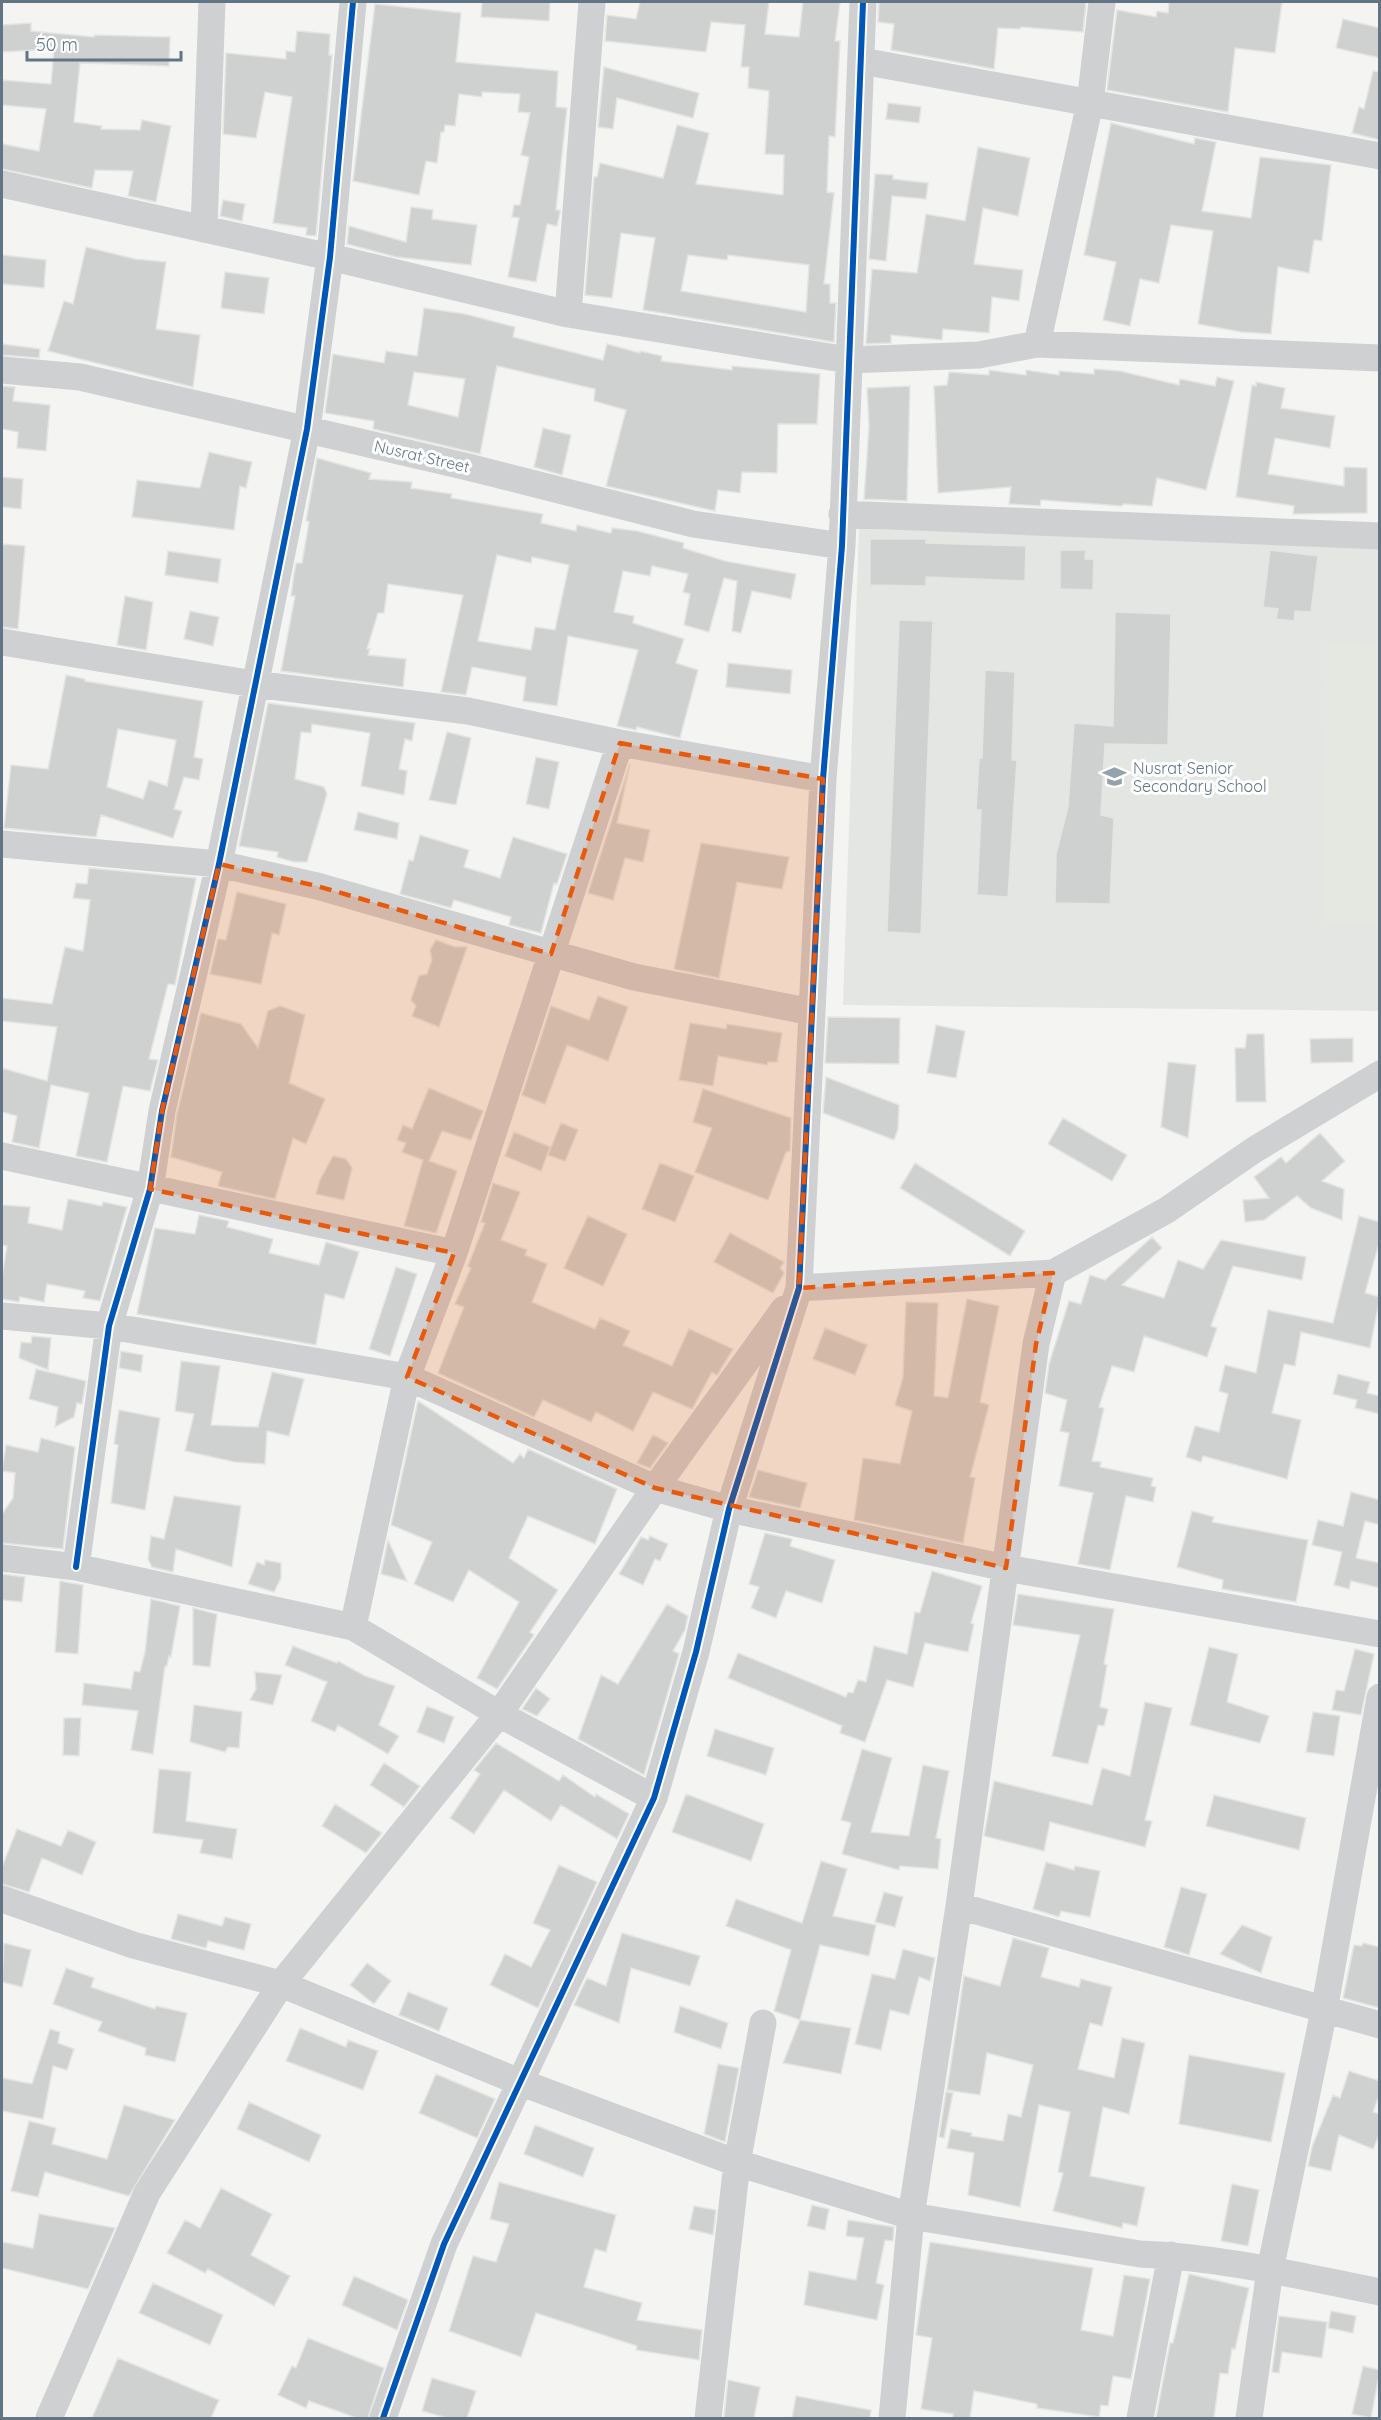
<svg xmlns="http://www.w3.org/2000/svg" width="1381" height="2420" viewBox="0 0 1381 2420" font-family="Quicksand,sans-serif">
	<rect width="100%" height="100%" fill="#f4f5f2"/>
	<!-- built -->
	<path fill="#e4e6e4" d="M859,527L1379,548V1011L843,1005Z"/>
	<!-- green -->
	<path fill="#e4e8e0" d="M1327,642L1379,643V924L1324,923Z"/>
	<!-- building -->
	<path fill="#cfd1d0" stroke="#e4e4e2" stroke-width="1.5" fill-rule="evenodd" d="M482,2H550L549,21L481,17Z
		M640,2H769L765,34L799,37L803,2H840L835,41H840L835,137L829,136L827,192L834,193L824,284H830V303H836L834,342L643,310L655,238L621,233L612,298L585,295L594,177H597L600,163L663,178L677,125L709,133L696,184L783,195L784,155L765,154L769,91L748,88L749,67H741L745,25L711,22L706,52L605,41L607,15L636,19ZM688,255L727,260L728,255L809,265L806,312L681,291Z
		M879,2H1086L1083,32L1021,27L1020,29L998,28L994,69L891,50L894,24L878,22Z
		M1169,2H1282L1275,53L1235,48L1228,112L1107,90L1117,10L1156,17L1157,11L1168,13Z
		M375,4L461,13L456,62L558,71L556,107L567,108L556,210H560V213L557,226L547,224L536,282L508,277L519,218L512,217L514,205H520L529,157L521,155L530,113L518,112L520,94L482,92V97L459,94L455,126L445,125L444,132H441L437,163L426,161L419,195L353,181Z
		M1343,19L1380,28V58L1336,48Z
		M31,23V31L94,37V35L170,37L169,66L80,63L74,122L102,126L101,129L140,130L142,120L171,126L156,202L128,196L133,171L95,170L92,188L2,169V144L39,151L46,109L2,105V80L51,84L54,49L2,52V25Z
		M297,31L330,34L329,55H332L316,236L306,235L307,228L273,223L292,97L265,92L256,138L223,134L226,53L286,59V51L295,52Z
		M604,67L699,93L693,118L617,98L613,129L598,127Z
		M1373,71L1380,72V140L1352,133L1359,107L1364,109Z
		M888,103L921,107L919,123L886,119Z
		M1111,123L1194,144L1195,138L1216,142L1202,211L1251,218L1260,157L1331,165L1322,241L1314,240L1309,273L1278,267L1271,334L1241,332L1198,324L1213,231L1171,225L1159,283L1140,279L1130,326L1103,320L1116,262L1084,255Z
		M978,147L1030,158L1018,216L983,208L974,264L1023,270L1019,301L992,297L989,333L943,329L942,340L891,335V343L866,344L872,269L917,273L926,214L965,221Z
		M875,174L893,175V179L928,183L926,199L892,196L886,261L869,259Z
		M223,200L245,204L242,221L220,216Z
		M411,207L433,210L432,219L477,225L471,265L396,257L347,244L349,226L406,242Z
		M86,247L135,259L166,262L156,329L200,335L193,387L48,351L64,301L73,304Z
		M2,255L46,260L44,288L2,284Z
		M225,272L269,278L264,314L221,308Z
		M424,308L465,314L515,327L513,337L603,360L607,344L640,353V351L662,356L661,361L732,370V366L820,374L817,424H778L777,473L742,472L740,493L718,490L715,511L606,486L626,410L594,401L595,389L497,366L480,454L373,429L374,421L325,413L333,354L384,363L386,351L417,356ZM414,372L465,379L458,417L408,405Z
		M2,344L40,349L39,358L2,355Z
		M1094,369L1120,371L1179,385L1180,379L1215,386L1217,377L1234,381L1206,490L1157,478L1152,506L1123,504L1122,506L1041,500L1040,506L1009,504L1011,487L938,493L934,386L947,385L949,372L989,375V370L1026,375V370L1059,375V371L1094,374Z
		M1256,382L1285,388L1281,408L1335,416L1330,448L1275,438L1268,474L1344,486V467L1367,468V513L1293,514L1294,506L1236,497L1252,385L1256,386Z
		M2,386L15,387L13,401L50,405L46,451L17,448L18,432L2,429Z
		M910,386L907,501L864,499L869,426L867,388Z
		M543,428L571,435L562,475L534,467Z
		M209,452L252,462L246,488L240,486L234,530L132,517L137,480L200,488Z
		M317,458L371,473L369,479L412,482L411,488L452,494L451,498L543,514L541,523L576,531L577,525L611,533L612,528L637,531L684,543L683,548L725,561L796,574L791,599L752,591L741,633L732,631L737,581L724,578L709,632L684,625L690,594L683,592L688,574L652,566L650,576L623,571L614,612L634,616L633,623L684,639L676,663L698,670L680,738L637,727L636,730L617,726L638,650L568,636L557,706L523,701L526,677L472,667L466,695L441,692L463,595L388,584L384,613H378L367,649H370L368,655L406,659L403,687L281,671L295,596H291L294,574L296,563H302L309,522L306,521ZM497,555L531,563L532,557L569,565L555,630L535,627L531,650L478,641Z
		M2,477L23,479L21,509L2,507Z
		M870,539H926V543L1026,546L1025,581L926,577V586L870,585Z
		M2,544L25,546L18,629L2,627Z
		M1060,550H1086L1085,559H1094L1093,590L1060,589Z
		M1270,550L1318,556L1311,612L1295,611L1294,621L1276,619L1278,609L1263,607Z
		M168,551L221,559L218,583L165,575Z
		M125,596L153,602L146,650L117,645Z
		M190,611L219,617L213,646L184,639Z
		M1115,612L1171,614L1168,745L1105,744L1101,815L1114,818L1110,904L1055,903L1056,854L1068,807L1074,723L1113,726Z
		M899,620L933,621L921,934L887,932Z
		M728,663L792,670L790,694L726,687Z
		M985,670L1015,672L1012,760H1017L1008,897L977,895L981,810H976L979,758H982Z
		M66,675L85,679V681L203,701L194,757L203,759L199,780L184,777L174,809L182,811L173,838L101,815L96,837L4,828L11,765L48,769ZM118,729L176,740L167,786L149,780L143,799L107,787Z
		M268,703L415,723L412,741L405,739L399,769L407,771L404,795L361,786L370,733L312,724L311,733L301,732L295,779L324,787L327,794L307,862H294L277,857L278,852L239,846Z
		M447,732L471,738L456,805L429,800Z
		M536,757L559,762L549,809L526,804Z
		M630,764L617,823L650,830L643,862L625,858L613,900L588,893Z
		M358,812L399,823L397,839L354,830Z
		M420,835L469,850L464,867L500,878L513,837L567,854L557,884L554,883L541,933L509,925L511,917L454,900L451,908L400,894L409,860L413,861Z
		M701,843L789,857L782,889L737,882L719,978L674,969Z
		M89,868L196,878L175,985L168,984L149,1059L158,1060L150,1091L123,1086L107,1162L76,1156L89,1093L51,1085L39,1148L12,1142L17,1116L2,1112V1068L47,1081L57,1027L2,1021V998L52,1004L65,947L83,951L90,900L73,898L76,883L87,884Z
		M237,892L286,904L279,935L272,933L261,984L210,974L218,939L226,940Z
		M436,940L455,947H467L439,1027L412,1016L416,1006L411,1000L419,976L427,974L432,960L430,950Z
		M598,996L628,1007L608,1061L567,1045L545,1104L522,1095L551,1006L589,1020Z
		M280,1006L305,1015L289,1083L325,1099L306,1144L293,1138L275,1199L218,1186L222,1172L171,1157L177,1114L201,1013L241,1024L258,1048L268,1011Z
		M828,1017L900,1018L899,1064L825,1063Z
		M690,1023L726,1029L727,1024L782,1033L777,1062H768L767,1065L718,1056L713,1086L679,1080Z
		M936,1025L965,1031L956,1078L927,1073Z
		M1247,1034H1264L1266,1102H1236L1235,1048H1245Z
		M1353,1038V1062L1311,1063L1310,1039Z
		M1168,1062L1196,1065L1188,1138L1161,1127Z
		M826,1077L899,1105L898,1129L894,1140L823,1113Z
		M429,1088L483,1111L471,1140L442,1131L429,1161L457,1171L436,1233L404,1226L423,1160L402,1152L406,1143L397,1140L403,1125L412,1129Z
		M703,1089L791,1118L790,1151L786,1152L768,1200L695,1172L712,1128L693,1122Z
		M1063,1118L1127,1155L1112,1181L1048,1144Z
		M561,1123L578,1130L565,1161L548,1155Z
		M514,1132L550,1147L541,1171L505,1156Z
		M1320,1133L1345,1161L1322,1181L1344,1189L1342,1220L1311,1208L1297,1196L1264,1220L1245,1222L1243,1200L1269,1198L1254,1177L1281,1157L1286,1163Z
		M333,1156L346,1159L352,1168L344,1200L316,1194L320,1180Z
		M660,1163L694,1176L675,1222L642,1209Z
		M915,1163L1025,1231L1010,1256L900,1188Z
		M493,1183L520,1192L501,1240L527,1250L525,1255L547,1264L532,1302L595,1329L600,1318L630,1331L623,1345L672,1366L689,1329L733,1349L717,1375L712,1372L692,1409L653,1392L633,1431L596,1412L591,1422L543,1400L534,1417L438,1373L464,1307L455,1304L471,1268L468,1266L485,1223L481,1222Z
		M68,1199L102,1206L103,1202L127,1207L100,1301L83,1298L85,1291L47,1284L44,1302L20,1297L19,1302L2,1299V1277L7,1246L2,1245V1205L30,1207L28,1223L62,1230Z
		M199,1215L229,1221L227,1227L273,1239L269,1253L319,1265L326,1242L359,1252L344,1299L325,1294L316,1345L137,1314L155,1228L195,1234Z
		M588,1216L627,1234L603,1286L564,1268Z
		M1359,1216L1380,1222V1240L1365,1293L1380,1297L1370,1348L1301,1332L1295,1366L1284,1364L1272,1413L1301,1420L1287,1479L1203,1456L1201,1462L1186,1457L1195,1426L1219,1432L1228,1394L1219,1391L1225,1365L1256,1373L1268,1310L1333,1323Z
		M730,1233L784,1262L780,1268L784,1273L773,1293L714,1262Z
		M1152,1237L1162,1248L1122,1285L1164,1298L1178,1260L1203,1269L1221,1240L1306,1257L1302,1280L1233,1266L1211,1326L1217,1328L1207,1357L1144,1336L1134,1372L1112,1366L1099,1407L1104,1408L1092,1461L1101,1462L1100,1467L1153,1478L1151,1486L1156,1487L1153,1502L1126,1496L1110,1570L1078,1564L1093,1493L1059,1486L1069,1433L1060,1431L1067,1400L1045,1393L1049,1364L1069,1301L1081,1304L1090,1275L1105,1280Z
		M396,1267L417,1274L390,1356L369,1349Z
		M967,1299L999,1306L980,1402L989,1405L970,1477L975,1478L963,1543L854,1520L863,1458L900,1464L912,1411L895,1405L903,1378L906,1302L938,1303L934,1396L948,1398Z
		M825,1328L867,1345L855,1375L813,1359Z
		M32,1336L51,1338L48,1370L19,1358L21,1342L31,1343Z
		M121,1351L143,1355L141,1372L119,1368Z
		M181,1361L220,1366L211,1425L258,1427L272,1372L304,1379L289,1436L267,1431L265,1464L235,1462L185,1451L194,1414L175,1411Z
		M36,1369L86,1381L82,1404L77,1403L74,1417L55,1427L58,1407L29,1399Z
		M1338,1374L1370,1382L1367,1393L1380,1396V1414L1355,1408L1357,1400L1333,1394Z
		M418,1401L513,1463L520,1454L524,1458L528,1449L617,1489L595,1544L528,1516L509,1558L558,1590L530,1632L534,1635L497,1689L477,1678L519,1602L469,1570L453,1602L414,1584L432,1542L391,1525Z
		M119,1410L160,1418L145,1510L111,1503L118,1445L114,1444Z
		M653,1435L668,1443L650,1468L637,1463Z
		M41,1438L75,1447L63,1549L2,1543V1514L13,1498L15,1473L2,1471L6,1445L38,1452Z
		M758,1470L807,1483L800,1508L749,1497Z
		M1351,1492L1380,1500V1525L1365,1521L1356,1558L1380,1563V1588L1351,1581L1349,1589L1334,1585L1342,1552L1312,1545L1318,1520L1343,1526Z
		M174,1496L241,1506L232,1567L176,1549L173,1572L152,1567L148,1559L151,1536L164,1539Z
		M1192,1511L1214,1517L1212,1522L1308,1540L1296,1602L1222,1589L1223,1580L1177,1567Z
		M765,1533L792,1539L790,1546L835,1560L822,1603L786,1591L776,1618L751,1608L759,1587L749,1584Z
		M650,1536L668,1544L660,1561L655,1559L643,1585L619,1574L641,1537L648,1540Z
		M388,1540L407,1581L381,1574Z
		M265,1560L281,1563V1578L274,1592L248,1584L257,1562L264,1565Z
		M932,1571L982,1586L971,1623L974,1624L968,1652L925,1643L913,1687L887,1680L865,1742L840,1733L842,1726L728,1678L738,1653L846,1697L848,1692L853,1693L858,1680L866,1682L874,1646L907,1654L915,1612L920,1613Z
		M2,1574L25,1577L22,1602L2,1600Z
		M60,1581L83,1585L78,1654L55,1652Z
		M1018,1594L1114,1609L1104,1664L1107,1665L1100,1707L1108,1709L1104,1726L1098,1725L1088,1764L1052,1756L1080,1635L1013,1625Z
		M151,1599L180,1606L171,1657L169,1656L167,1666H165L153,1754L131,1750L138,1711L82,1705L84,1683L131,1689L134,1671L140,1672L145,1652Z
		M667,1604L688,1616L685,1630L673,1651L679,1654L644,1775L578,1739L601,1675L618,1684Z
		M193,1608L217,1614L210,1667L193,1665Z
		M293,1646L337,1663L338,1661L365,1676L395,1686L379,1725L399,1736L388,1754L338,1725L335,1732L311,1721L327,1682L285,1665Z
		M1209,1647L1238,1654L1227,1702L1269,1716L1260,1743L1190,1725Z
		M1355,1649L1374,1654L1361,1715L1332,1710L1336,1690L1344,1691Z
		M255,1672L282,1675L273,1705L250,1700L256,1689Z
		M536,1688L550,1699L537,1716L522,1709Z
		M1145,1702L1172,1708L1145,1820L1152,1821L1145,1847L1050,1822L1044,1851L984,1836L994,1781L1092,1805L1102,1768L1130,1776Z
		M194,1705L242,1712L239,1748L228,1747L225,1752L190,1742Z
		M427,1706L454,1717L444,1743L417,1732Z
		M1313,1712L1340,1716L1334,1756L1306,1752Z
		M64,1718H81L79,1756L63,1755Z
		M715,1729L774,1748L766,1775L707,1756Z
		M496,1743L559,1781L563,1775L595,1797L596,1794L629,1814L617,1839L561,1805L551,1821L504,1790L474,1834L450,1818L480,1774L474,1770Z
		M862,1749L892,1758L871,1832L909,1836L923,1765L949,1771L936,1838L941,1839L938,1869L900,1866L899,1870L842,1854L851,1823L841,1820Z
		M384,1763L420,1786L404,1807L370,1785Z
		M159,1769L191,1772L186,1821L237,1829L232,1859L200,1853L203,1840L153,1833Z
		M686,1794L764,1824L751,1861L672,1832Z
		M1214,1795L1306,1818L1299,1850L1206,1826Z
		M335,1804L382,1833L366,1853L322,1826Z
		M17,1829L61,1846L68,1830L96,1842L82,1875L42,1858L29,1892L2,1884V1867Z
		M821,1861L847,1869L833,1916L876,1925L869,1956L820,1945L800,2020L774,2011L791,1950L726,1926L736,1899L802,1923Z
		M1046,1862L1074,1870L1075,1866L1100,1871L1090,1917L1061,1911L1059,1917L1033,1909Z
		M559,1865L597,1882L538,2008L490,1985L505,1954L531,1967L550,1930L533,1923Z
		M1181,1887L1207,1894L1189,1955L1164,1947Z
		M884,1892L903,1897L895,1927L875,1922Z
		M178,1914L222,1926L225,1917L251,1924L244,1950L208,1941L206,1948L171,1939Z
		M1242,1925L1272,1937L1261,1973L1220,1954Z
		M622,1933L700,1956L690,1986L631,1968L619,2023L574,2005L587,1978L606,1986Z
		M1013,1938L1049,1948L1041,1977L1079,1987L1081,1979L1112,1987L1102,2026L1090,2023L1078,2069L1114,2078L1122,2038L1145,2043L1129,2114L1103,2107L1090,2176L1145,2187L1137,2226L1123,2223L1122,2228L1053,2211L1063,2173L1058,2172L1070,2112L1039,2105L1020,2207L968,2195L974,2153L947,2148L951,2129L972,2133L971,2136L1003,2141L1008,2114L1021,2117L1033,2065L987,2053L980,2095L947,2090L964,1976L1000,1986Z
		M4,1943L31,1950L22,1987L2,1982Z
		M1363,1943L1380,1947V2008L1343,1998L1354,1945L1362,1946Z
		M903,1949L935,1958L930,1981L919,1977L909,2015L890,2010L881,2050L855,2044L872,1974L895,1979Z
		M367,1963L391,1981L374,2004L350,1985Z
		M66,1968L94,1978L91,1987L155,2009L156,2006L187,2013L175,2062L145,2055L146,2048L98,2031L102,2022L53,2004Z
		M408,1992L448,2008L439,2031L399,2015Z
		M680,2006L728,2023L721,2049L674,2032Z
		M800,2020L851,2028L841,2074L783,2063Z
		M300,2028L346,2047L348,2040L378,2051L363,2090L286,2061Z
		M50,2029L60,2032L58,2043L74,2049L67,2070L53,2066L43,2119L2,2111V2078L32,2084Z
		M1189,2055L1285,2073L1271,2142L1179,2124Z
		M718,2064L739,2068L725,2142L704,2134Z
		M1349,2071L1380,2081V2093L1373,2112L1380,2114V2133L1373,2149L1339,2135L1331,2171L1308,2166L1312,2147L1333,2095L1340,2098Z
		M436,2074L495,2099L477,2138L419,2113Z
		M946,2092L953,2093L944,2138L939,2137Z
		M249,2102L321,2135L309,2162L237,2129Z
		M124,2105L175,2120L129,2196L45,2172L38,2197L11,2191L29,2121L56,2128L52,2144L107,2159Z
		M535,2125L594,2148L583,2177L524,2154Z
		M499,2182L616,2215L606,2252L595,2249L584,2287L642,2303L637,2320L702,2330L699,2360L636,2350L637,2346L536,2313L521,2357L449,2331L473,2256L496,2262L509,2224L490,2219Z
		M1232,2184L1259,2190L1248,2246L1221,2241Z
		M221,2188L272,2214L251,2255L290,2276L274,2306L208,2269L205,2273L167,2253L185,2220L200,2228Z
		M812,2205L829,2209L825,2230L807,2226Z
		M694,2206L716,2210L713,2235L689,2229Z
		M39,2214L115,2228L88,2289L2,2268V2242L33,2248Z
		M848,2220L894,2227L893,2241L885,2240L876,2283L884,2285L877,2320L804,2305L809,2271L856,2280L864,2238L846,2236Z
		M930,2242L1093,2268L1081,2330L1113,2336L1124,2275L1150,2279L1131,2379L1113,2376L1108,2406L1101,2405L1099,2417L1037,2408V2404L974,2391L970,2418H953V2414L921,2409L932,2338L916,2335Z
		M1189,2274L1249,2288L1235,2349L1232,2348L1228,2374L1220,2373L1214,2418H1156L1170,2343H1173Z
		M354,2276L408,2300L397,2330L342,2305Z
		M153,2283L223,2315L210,2345L139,2313Z
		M1331,2311L1356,2316L1353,2333L1328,2328Z
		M1279,2316L1327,2322L1322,2358L1282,2352L1279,2373L1272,2372Z
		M308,2338L384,2368L368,2418H357L309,2401L306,2408L278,2395L292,2366L296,2368Z
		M118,2358L219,2400L211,2418H92Z
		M1363,2366L1380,2370L1371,2418L1352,2414Z
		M432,2378L476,2391L467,2418H447L422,2411Z
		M728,2380L760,2387L754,2418H724Z
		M796,2396L871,2410L870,2418H792Z"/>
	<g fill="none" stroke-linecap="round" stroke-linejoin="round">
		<!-- minor -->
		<path stroke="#cfd0d1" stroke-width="27" d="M1102,2L1090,103L1037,344L1380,358
			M862,61L1380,156
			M2,184L330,257L568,314L848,360L979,355L1037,344
			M204,229L212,2
			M568,314L592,2
			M2,370L80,377L468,467L693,524L842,546
			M842,514L1380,536
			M2,642L254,684L468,711L620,743L823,779
			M2,844L219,864L317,886L634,977L812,1012
			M2,1156L454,1253
			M799,1288L1053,1273L1167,1210L1254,1150L1380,1074
			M2,1316L109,1326L407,1377L655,1488L729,1509L1006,1568L1380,1634
			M2,1558L76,1567L353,1627L499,1714L654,1798
			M76,1567L109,1326L150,1189L162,1111L219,864L307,429L330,257L353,2
			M353,1627L407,1377L454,1253L620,743
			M2,1899L133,1945L281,1984L522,2083L737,2163L911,2216L1140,2254C1220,2257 1300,2276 1380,2292
			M959,1906L1380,2025
			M49,2418L147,2193L281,1984L499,1714L655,1488L784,1309
			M383,2418L444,2244L654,1798L696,1652L729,1509L799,1288L823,779L842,546L863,2
			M708,2418L737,2163L763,2023
			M892,2418L911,2216L959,1906L1036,1344L1053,1273
			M1140,2418L1171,2255
			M1249,2418L1270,2270L1324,2011L1380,1697"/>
		<defs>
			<path id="cycleway" d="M76,1567L109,1326L150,1189L162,1111L219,864L307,429L330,257L353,2
				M383,2418L444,2244L654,1798L696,1652L729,1509L799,1288L823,779L842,546L863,2"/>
		</defs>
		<!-- cycleway casing -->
		<use href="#cycleway" stroke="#fff" stroke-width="10"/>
		<!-- cycleway -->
		<use href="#cycleway" stroke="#0057b8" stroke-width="6"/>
	</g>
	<!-- marked area -->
	<path fill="#e8590c" fill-opacity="0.2" stroke="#e8590c" stroke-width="4.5" stroke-dasharray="12 8" stroke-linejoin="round" d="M620,743L823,779L799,1288L1053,1273L1036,1344L1006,1568L655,1488L407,1377L454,1253L150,1189L162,1111L219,864L317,886L551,954Z"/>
	<!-- icons -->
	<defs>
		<symbol id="school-bare" viewBox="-9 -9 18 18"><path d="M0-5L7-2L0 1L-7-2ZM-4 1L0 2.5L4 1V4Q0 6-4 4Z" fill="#94a2ab" stroke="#fff" stroke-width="2.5" paint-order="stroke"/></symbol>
	</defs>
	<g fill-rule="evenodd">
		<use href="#school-bare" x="1098" y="760" width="33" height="33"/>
	</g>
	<g text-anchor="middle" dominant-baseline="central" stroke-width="6" stroke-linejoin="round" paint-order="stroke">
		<!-- street labels -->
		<g font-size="16" fill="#617585" stroke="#fff">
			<text transform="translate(422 456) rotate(13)">Nusrat Street</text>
		</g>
		<!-- poi labels -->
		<g font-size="16" fill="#617585" stroke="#fff" text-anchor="start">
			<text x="1133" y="768">Nusrat Senior<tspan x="1133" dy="18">Secondary School</tspan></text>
		</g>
	</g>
	<!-- border -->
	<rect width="1381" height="2420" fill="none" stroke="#617585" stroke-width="6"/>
	<!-- scale -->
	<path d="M27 51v9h154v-9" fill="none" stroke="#617585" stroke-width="3"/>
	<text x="36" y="51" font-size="18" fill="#617585" stroke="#ffffff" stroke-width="4.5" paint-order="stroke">50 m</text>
</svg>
